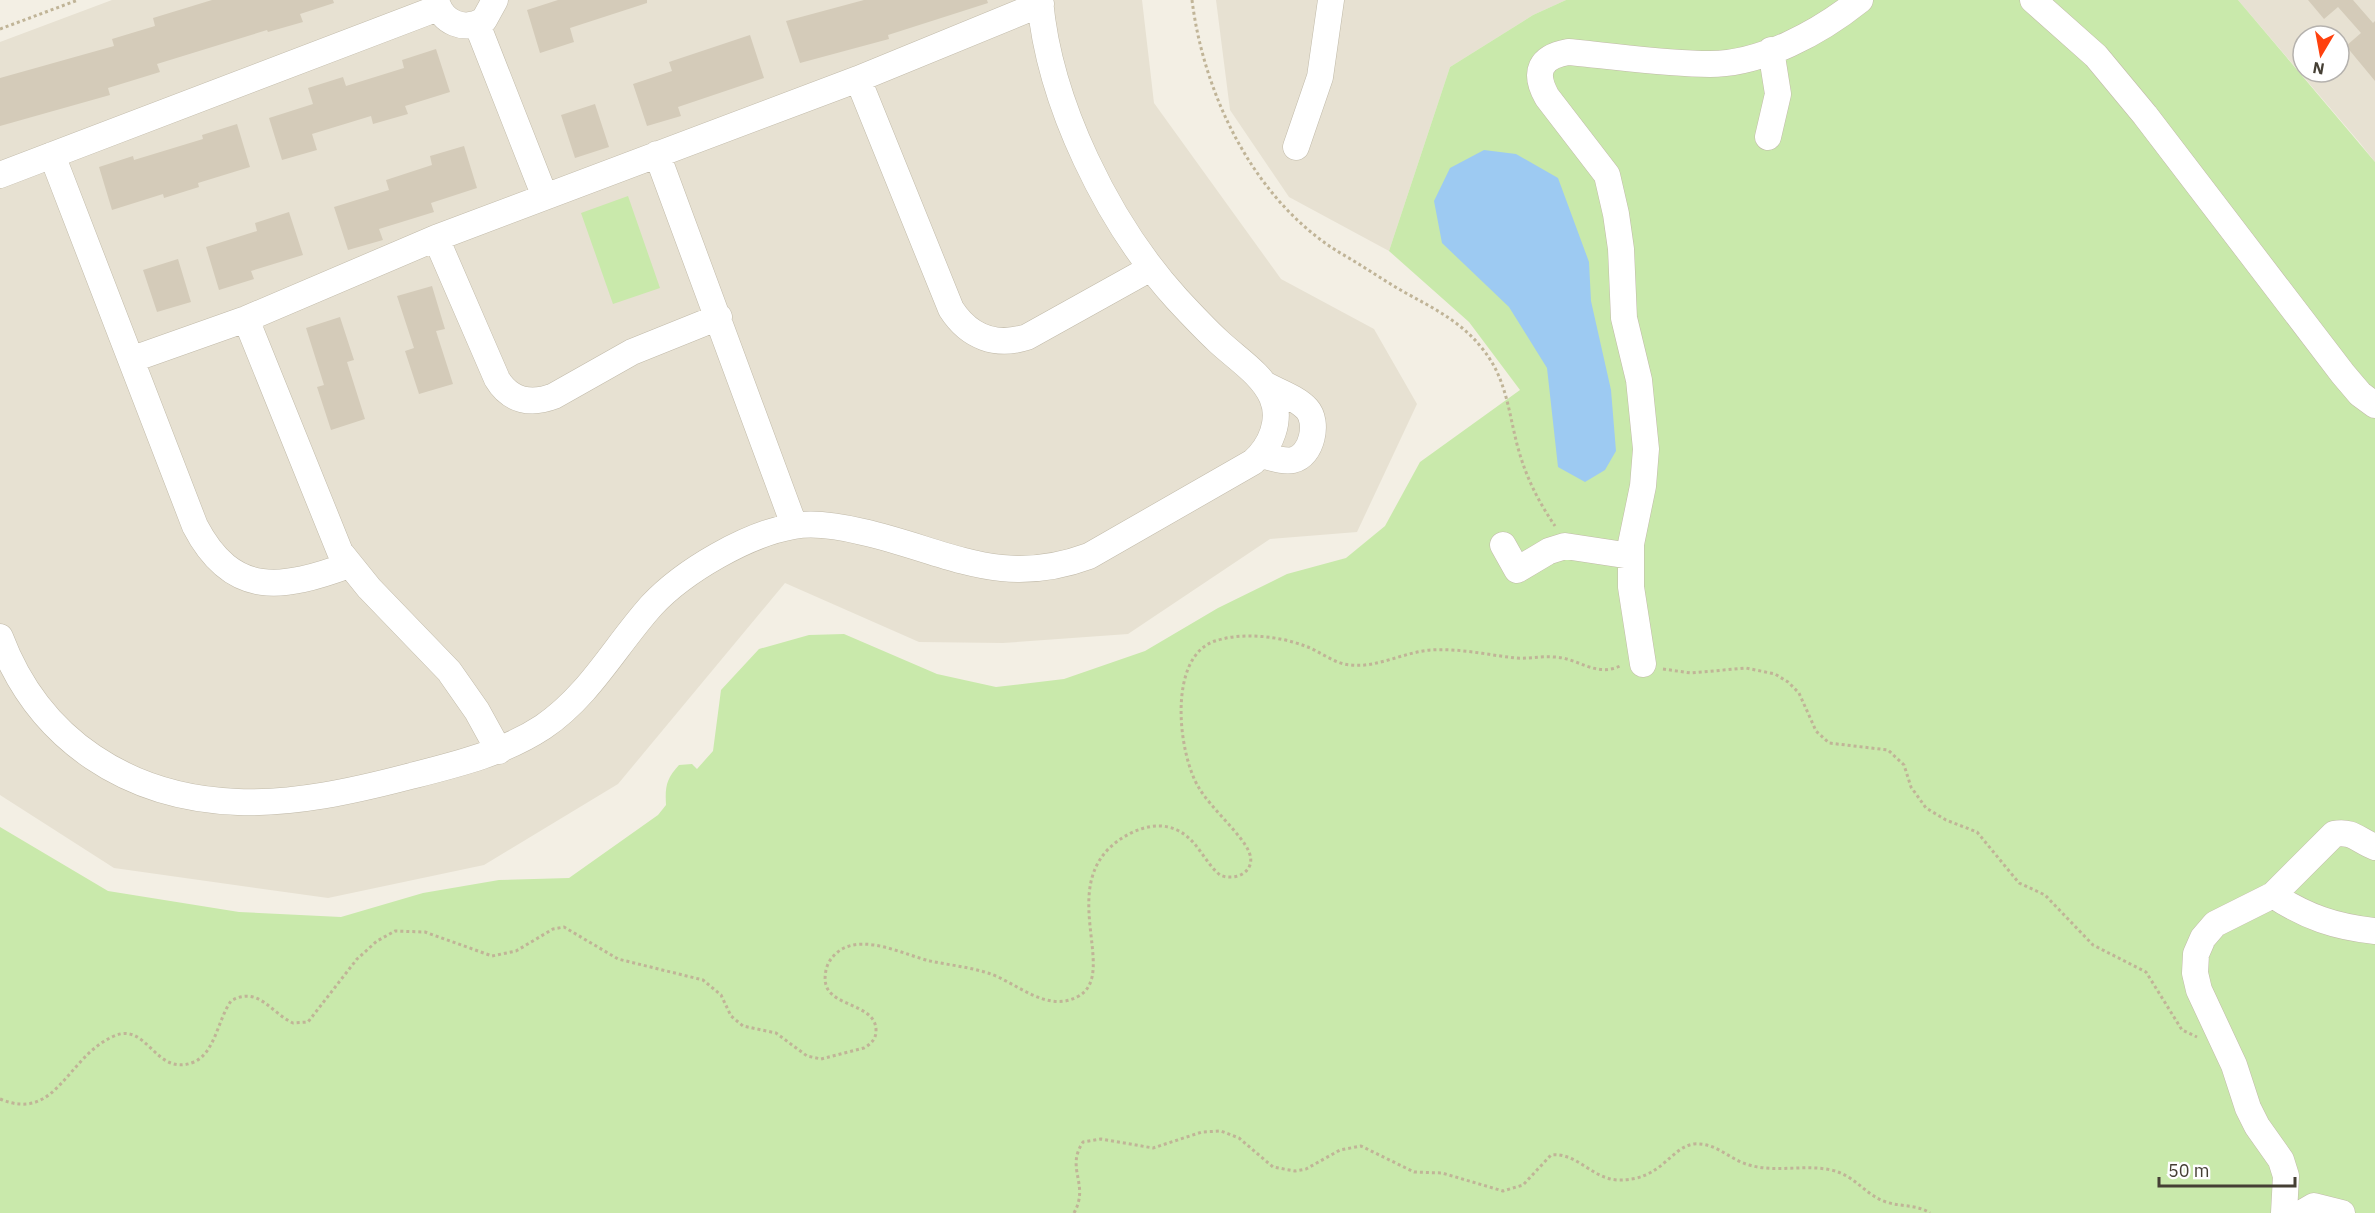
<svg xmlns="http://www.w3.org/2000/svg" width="2375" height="1213" viewBox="0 0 2375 1213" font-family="'IBM Plex Sans',sans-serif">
	<rect width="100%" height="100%" fill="#f3efe4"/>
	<!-- residential -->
	<path fill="#e7e1d2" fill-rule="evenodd" d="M112,0H1142L1154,103L1281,279L1374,329L1417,404L1357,532L1270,539L1128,634L1003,643L919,642L785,583L618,784L484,865L328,898L114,868L0,795V42Z
		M1216,0H1566L1533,15L1450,67L1389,251L1289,197L1230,110Z
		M2238,0H2375V162L2360,143ZM2303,36H2339V72H2303Z"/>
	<!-- green -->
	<path fill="#c9e9ab" d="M1566,0H2238L2375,162V1213H0V827L108,891L239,912L341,917L423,893L499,880L569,878L658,815L666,805C665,787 666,779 679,765L692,764L697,769L713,751L721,690L759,649L809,635L844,634L937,674L996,687L1064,679L1145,651L1218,608L1287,574L1346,558L1385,526L1420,462L1520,390L1469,322L1389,251L1450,67L1533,15Z
		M628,196L660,288L613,304L581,213Z"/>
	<!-- water -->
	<path fill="#9dcaf2" d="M1484,150L1516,154L1558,178L1589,262L1591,301L1611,390L1616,451L1605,470L1585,482L1558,467L1547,368L1509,307L1442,243L1434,201L1450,168Z"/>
	<!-- building -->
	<path fill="#d4cbb9" d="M212,0H333L334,3L300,14L303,22L268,32L267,30L157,64L160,72L108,88L110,95L0,126V78L114,46L112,39L155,26L153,18Z
		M558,0H647V3L570,28L574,42L540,53L527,10Z
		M864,0H987L988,3L888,35L889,39L800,63L786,21Z
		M2308,0H2353L2373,23L2375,21V81L2346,46L2361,33L2338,7L2324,19Z
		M750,35L764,78L678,107L681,116L647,126L633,84L672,71L669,62Z
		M436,49L450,92L405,106L408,114L373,124L371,116L312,134L317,150L282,160L269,118L313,104L308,88L343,77L346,86L404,68L402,60Z
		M595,104L609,147L575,158L561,115Z
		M237,124L250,167L198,183L199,187L164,198L163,194L112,210L99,167L133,156L134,160L203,139L202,135Z
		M464,146L477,188L431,203L434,212L379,229L383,240L348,250L334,207L389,190L386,180L432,165L430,156Z
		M289,212L303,255L251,271L254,279L219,290L206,247L257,231L255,223Z
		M178,259L191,302L157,312L143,270Z
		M432,286L445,329L436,331L453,384L419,394L405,351L414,348L397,296Z
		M340,317L354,360L347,362L365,419L331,430L317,387L324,385L306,328Z"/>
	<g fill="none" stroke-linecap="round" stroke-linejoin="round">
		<defs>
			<path id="minor" d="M436,0C442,23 464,32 484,20L495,0
				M2033,0L2096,56L2145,115L2343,374L2360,394L2375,405
				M477,24L545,197
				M858,79L951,309C969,337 996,347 1027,337L1151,268
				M1768,137L1778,94L1771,50
				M1296,147L1320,77L1331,0
				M657,154L794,525
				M52,155L195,526C233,599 283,589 349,565
				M0,175L438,8
				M436,238L497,379C510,401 531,405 554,396L632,352L719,317
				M246,319L340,552L369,588L449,671L477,711L499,751
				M133,359L246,319L436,238L858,79L1041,4
				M1260,455C1270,457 1283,462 1293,460C1312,456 1319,422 1307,409C1297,398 1279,392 1266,385
				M1503,545L1517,570L1549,551L1565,546L1631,556
				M0,637C39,741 129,798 238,802C295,804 353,791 407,777C454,765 502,754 543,727C590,695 615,646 652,605C684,571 747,534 794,526C815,522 842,527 863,532C947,551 1000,589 1089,556L1253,462C1271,446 1282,420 1272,397C1262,374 1236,358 1218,341C1204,328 1190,313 1177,299C1108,223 1049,103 1040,0
				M1643,664L1631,587V544L1643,486L1646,449L1639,380L1624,318L1621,249L1616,214L1607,175L1547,97C1533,72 1540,57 1568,52C1614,56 1663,64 1710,64C1762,64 1820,32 1860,0
				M2273,895C2306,917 2336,927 2375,931
				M2284,1213L2286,1176L2281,1160L2257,1126L2248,1108L2234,1065L2199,990L2195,973L2196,954L2203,938L2215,924L2273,895L2334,834C2352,830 2359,841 2375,847
				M2302,1213L2314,1206L2342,1213"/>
		</defs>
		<!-- minor casing -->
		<use href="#minor" stroke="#c1baa9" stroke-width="27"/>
		<!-- path -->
		<path stroke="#c0b497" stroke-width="3" stroke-dasharray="3 3" stroke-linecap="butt" d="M1192,0C1204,97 1256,203 1342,254C1363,266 1383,280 1404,292C1433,308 1460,321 1481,347C1507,378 1508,411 1518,448C1526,477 1538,501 1555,526
			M0,29L78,0
			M1663,669L1691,673L1746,668L1775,674L1788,682L1799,693L1816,731L1829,743L1888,750L1904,765L1911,787L1926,808L1946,820L1977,832L2019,883L2045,895L2093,945L2146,972L2182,1030L2197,1037
			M0,1099C57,1123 66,1057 114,1036C148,1021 155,1078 194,1062C215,1053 218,1019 231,1001C258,985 271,1013 293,1023L308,1022L357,959L377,941L395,931L425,932L492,956L516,951L553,929L564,927L618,959L703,980L721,995L731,1016L743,1026L776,1033L807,1056L821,1059L864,1048C871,1044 876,1039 876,1031C877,1009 845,1006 833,995C825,989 824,980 826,970C828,961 834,954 842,949C867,935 905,955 930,961C949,965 969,967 988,973C1016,982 1046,1013 1077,997C1124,974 1045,874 1133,832C1147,826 1162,823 1177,830C1198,840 1204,862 1220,875C1236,882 1257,871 1249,852C1243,836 1210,807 1199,788C1178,754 1167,657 1215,641C1242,632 1279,636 1305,646C1320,651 1334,664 1351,665C1377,668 1404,652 1431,650C1459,648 1488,655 1516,658C1529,659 1540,656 1553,657C1578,657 1596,679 1622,665
			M1074,1213C1090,1184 1065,1169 1083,1142L1101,1139L1153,1148L1202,1132L1221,1131L1239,1138L1273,1167L1295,1171L1306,1169L1340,1150L1361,1146L1414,1172L1442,1173L1503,1191L1523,1185L1551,1155C1577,1152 1592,1179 1618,1180C1662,1181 1670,1147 1694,1144C1716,1142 1730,1160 1749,1165C1776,1173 1804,1164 1831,1170C1855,1175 1865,1195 1886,1202C1901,1207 1916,1204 1930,1213"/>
		<!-- minor -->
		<use href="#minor" stroke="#fff" stroke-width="26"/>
	</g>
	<!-- north arrow -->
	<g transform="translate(2321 54) rotate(190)"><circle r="28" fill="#ffffff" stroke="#b5b2ae" stroke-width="1.5"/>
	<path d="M0-4.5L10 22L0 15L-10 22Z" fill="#ff410e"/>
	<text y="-9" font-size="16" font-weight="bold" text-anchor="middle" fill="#453f34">N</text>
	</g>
	<!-- scale -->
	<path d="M2159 1177v9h136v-9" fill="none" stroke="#453f34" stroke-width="3"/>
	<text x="2168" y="1177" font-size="18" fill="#453f34" stroke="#ffffff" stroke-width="4.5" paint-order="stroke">50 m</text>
</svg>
